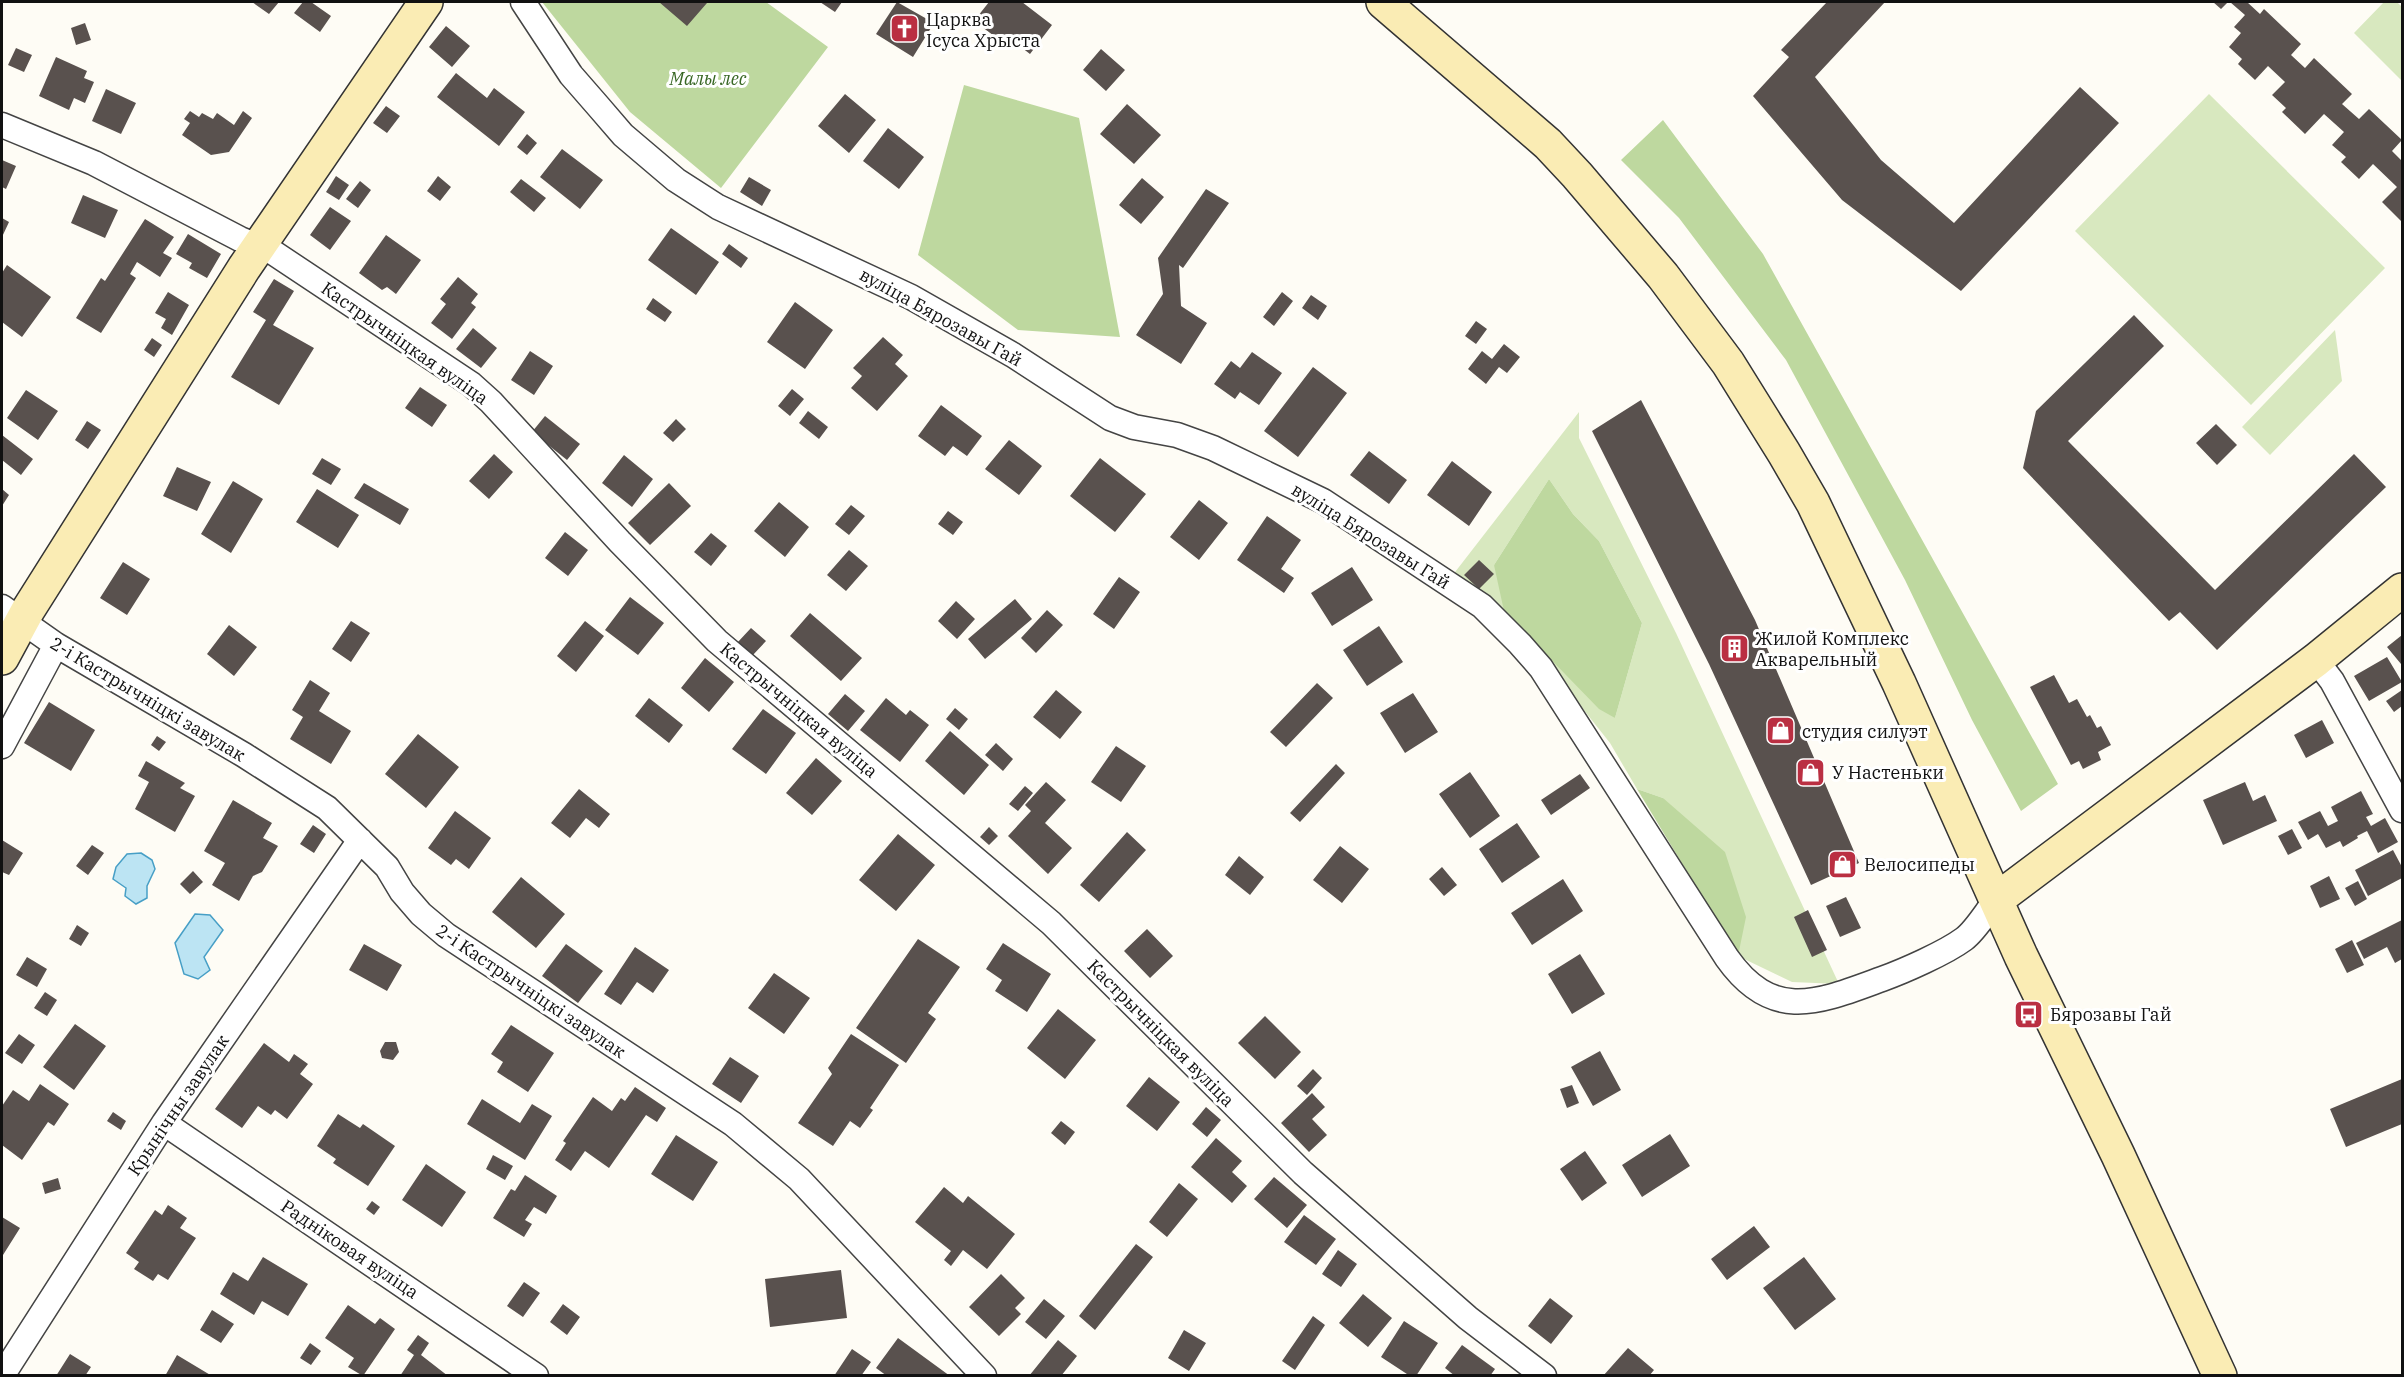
<svg xmlns="http://www.w3.org/2000/svg" width="2404" height="1377" viewBox="0 0 2404 1377" font-family="'IBM Plex Serif',serif">
	<rect width="100%" height="100%" fill="#fefcf5"/>
	<!-- green -->
	<path fill="#d8e8bf" fill-rule="evenodd" d="M2384,2H2397L2402,7V81L2354,33Z
		M2209,94L2385,268L2251,405L2075,231Z
		M2335,330L2342,381L2270,455L2242,427Z
		M1579,412V438L1676,633L1839,984L1792,982L1738,956L1663,798L1637,789L1610,743L1537,651L1452,576ZM1549,479L1573,514L1599,541L1642,623L1615,718L1494,565Z"/>
	<!-- forest -->
	<path fill="#bed89f" d="M542,2H766L828,47L721,188L630,112Z
		M964,85L1079,118L1120,337L1018,330L918,255Z
		M1663,120L1763,254L2058,784L2021,811L1972,720L1905,580L1786,360L1679,218L1621,160Z
		M1549,479L1573,514L1599,541L1642,623L1615,718L1599,709L1504,611L1494,565Z
		M1637,789L1663,798L1725,852L1746,917L1738,956Z"/>
	<!-- water -->
	<path fill="#bce4f3" stroke="#479fc6" stroke-width="1.5" d="M141,853L152,860L155,869L147,886V898L136,904L125,896L126,888L113,879L116,867L127,854Z
		M195,914L210,915L223,930L204,957L210,970L198,979L184,974L175,943Z"/>
	<!-- building -->
	<path fill="#59514e" d="M252,2H279L269,14Z
		M303,2H311L331,16L320,32L294,13Z
		M659,2H706L707,3L687,26Z
		M820,2H842L835,12Z
		M897,2L934,23L913,57L876,34Z
		M989,2H1022L1052,25L1030,54L1013,41L1009,47L974,21Z
		M1827,2H1885L1815,77L1881,160L1954,223L2080,87L2119,123L1961,291L1842,200L1753,96L1789,57L1781,50Z
		M2213,2H2228L2221,9Z
		M2230,2H2247L2260,14L2264,9L2301,44L2291,55L2305,68L2314,58L2352,94L2342,104L2359,119L2369,109L2402,140L2392,151L2402,161V222L2382,202L2397,187L2373,164L2359,179L2341,162L2346,157L2332,145L2344,132L2324,114L2305,134L2282,112L2286,108L2272,95L2285,82L2268,66L2255,80L2238,64L2242,59L2229,47L2241,33L2234,27L2245,15Z
		M85,23L91,40L76,45L71,28Z
		M446,26L470,46L452,67L429,47Z
		M16,48L32,55L24,72L8,65Z
		M1101,49L1125,70L1106,91L1083,70Z
		M56,57L87,71L84,78L94,82L85,103L74,98L69,110L39,96Z
		M456,73L487,98L494,88L525,112L499,146L437,97Z
		M106,89L136,103L121,134L92,121Z
		M845,94L876,120L849,153L818,126Z
		M1127,104L1161,135L1134,164L1100,134Z
		M386,106L400,116L387,133L373,123Z
		M190,111L199,117L202,113L213,119L217,113L234,125L243,111L252,118L229,152L211,155L182,135L190,123L184,119Z
		M888,128L924,157L899,189L863,161Z
		M527,134L537,143L527,155L517,147Z
		M562,149L603,180L580,209L540,177Z
		M2,160L16,166L6,189L2,187Z
		M336,176L349,185L339,200L326,192Z
		M438,176L451,187L440,201L427,191Z
		M749,177L771,190L762,206L740,192Z
		M1142,178L1164,197L1141,224L1119,205Z
		M521,179L546,198L534,212L510,192Z
		M360,181L371,190L358,208L346,199Z
		M1206,189L1229,203L1183,268L1179,265L1181,306L1207,323L1181,364L1136,335L1163,294L1158,258Z
		M83,195L118,210L105,238L71,223Z
		M330,207L351,221L330,250L310,235Z
		M2,218L9,222L2,237Z
		M145,219L174,237L163,253L172,258L160,277L137,262L130,274L136,278L101,333L76,318L101,278L105,281Z
		M671,228L719,262L696,295L648,260Z
		M188,234L221,254L207,278L189,268L192,263L176,254Z
		M386,235L421,260L396,294L387,287L382,290L359,273Z
		M729,244L748,258L741,268L722,254Z
		M7,265L51,297L22,337L2,322V273Z
		M458,277L478,294L471,303L476,307L452,339L431,323L446,304L440,299Z
		M274,279L294,291L273,325L314,348L279,405L231,377L266,320L253,312Z
		M168,292L189,305L172,335L161,328L166,319L155,313Z
		M1282,292L1293,301L1274,326L1263,317Z
		M1311,295L1327,306L1318,320L1302,308Z
		M653,298L672,312L665,322L646,309Z
		M795,302L833,330L805,369L767,342Z
		M2134,315L2164,346L2068,441L2215,590L2354,454L2386,487L2217,650L2180,612L2169,621L2023,468L2036,411Z
		M1476,321L1487,329L1476,344L1465,336Z
		M473,328L497,348L481,368L456,349Z
		M883,337L903,355L895,364L908,376L877,411L851,388L862,376L853,368Z
		M152,338L162,345L154,357L144,350Z
		M1504,344L1520,357L1507,373L1499,367L1486,384L1468,369L1482,351L1492,359Z
		M530,351L553,366L534,395L511,380Z
		M1252,352L1282,373L1259,405L1240,392L1235,399L1214,384L1231,361L1240,368Z
		M1313,367L1347,393L1298,457L1264,431Z
		M420,387L447,405L432,427L405,408Z
		M792,389L804,399L790,416L778,406Z
		M26,390L58,411L38,440L7,418Z
		M1641,400L1755,620L1859,863L1811,885L1709,664L1592,431Z
		M941,405L982,436L967,456L953,446L945,456L918,436Z
		M808,411L828,427L819,439L799,423Z
		M545,416L580,444L567,460L532,432Z
		M676,419L686,429L673,442L663,433Z
		M87,421L101,430L88,449L75,440Z
		M2216,424L2237,445L2217,465L2196,443Z
		M2,435L33,459L21,475L2,460Z
		M1009,440L1042,466L1019,495L985,469Z
		M1369,451L1407,480L1389,504L1350,475Z
		M494,454L513,472L489,499L469,481Z
		M624,455L653,479L632,507L602,483Z
		M322,458L341,469L331,485L312,474Z
		M1100,458L1146,494L1115,532L1070,496Z
		M1452,461L1492,492L1469,526L1427,495Z
		M177,467L211,482L197,511L163,496Z
		M233,481L263,499L231,553L201,534Z
		M364,483L409,509L400,525L354,498Z
		M669,483L691,506L650,545L628,523Z
		M2,489L9,495L2,506Z
		M317,489L359,515L338,548L296,522Z
		M1199,500L1228,523L1199,560L1170,537Z
		M779,502L809,527L785,557L754,531Z
		M851,505L865,516L849,535L835,524Z
		M948,511L963,522L953,535L938,524Z
		M1267,516L1301,540L1281,569L1294,578L1284,593L1237,560Z
		M565,532L588,550L568,576L545,558Z
		M711,533L727,546L711,566L694,552Z
		M849,550L868,566L846,591L827,575Z
		M1479,560L1494,574L1479,589L1464,575Z
		M123,562L150,579L127,615L100,598Z
		M1352,567L1373,600L1332,626L1311,593Z
		M1119,577L1140,592L1114,629L1093,614Z
		M630,597L664,623L638,655L605,630Z
		M1015,599L1032,619L985,659L968,639Z
		M956,601L975,619L957,639L938,621Z
		M1047,610L1063,625L1036,653L1021,638Z
		M810,613L862,658L841,681L790,636Z
		M351,621L370,633L351,662L332,649Z
		M585,621L604,636L576,672L557,656Z
		M229,625L257,647L234,676L207,654Z
		M1379,626L1403,662L1367,686L1343,650Z
		M751,628L766,641L752,656L737,643Z
		M2402,635V663L2401,664L2387,647Z
		M2387,657L2402,682L2369,701L2354,676Z
		M705,658L734,682L709,712L681,688Z
		M2054,675L2069,703L2077,699L2087,717L2090,715L2097,728L2101,726L2111,745L2098,752L2101,760L2083,769L2079,761L2071,765L2030,687Z
		M310,680L330,693L319,711L351,731L331,764L290,739L303,717L292,710Z
		M1317,683L1333,698L1286,747L1270,732Z
		M1056,690L1082,712L1060,739L1033,717Z
		M2402,690V706L2394,712L2386,701Z
		M1413,693L1438,732L1405,753L1380,713Z
		M845,694L865,711L848,731L828,714Z
		M649,698L683,725L669,743L635,716Z
		M886,698L906,715L910,710L929,725L900,762L860,730Z
		M49,702L95,730L71,771L24,743Z
		M955,708L968,719L959,730L946,719Z
		M763,709L796,733L766,774L732,749Z
		M2322,720L2334,743L2306,758L2294,735Z
		M950,731L989,765L964,795L925,761Z
		M418,734L459,767L426,808L385,774Z
		M157,736L166,742L159,751L151,745Z
		M996,743L1013,759L1003,771L985,755Z
		M1116,746L1146,766L1121,802L1091,782Z
		M816,758L842,781L812,815L786,793Z
		M146,761L185,783L180,788L195,796L175,832L135,809L149,782L138,776Z
		M1336,764L1345,773L1300,822L1290,813Z
		M1470,772L1500,816L1470,838L1439,794Z
		M1580,774L1590,788L1551,815L1541,800Z
		M1046,782L1066,800L1045,823L1072,848L1048,874L1008,836L1031,811L1025,805Z
		M2245,782L2253,801L2265,795L2277,821L2223,845L2203,800Z
		M1025,786L1033,793L1018,811L1009,804Z
		M579,789L610,814L599,828L586,818L570,838L551,823Z
		M2361,791L2373,814L2366,817L2371,826L2385,818L2398,842L2378,853L2367,831L2357,836L2358,838L2343,847L2340,841L2326,848L2318,834L2308,840L2298,822L2320,811L2328,826L2338,821L2331,807Z
		M233,800L272,823L263,838L278,846L262,872L253,876L239,901L212,885L225,863L204,851Z
		M455,811L491,838L469,869L456,859L451,865L428,848Z
		M1517,823L1540,857L1502,883L1479,849Z
		M313,825L326,834L314,853L300,844Z
		M989,827L998,836L989,845L980,837Z
		M2292,829L2302,848L2288,855L2278,836Z
		M1127,832L1146,850L1099,902L1080,885Z
		M898,834L935,865L896,911L859,880Z
		M2,840L23,853L9,875L2,872Z
		M92,845L104,853L88,875L76,866Z
		M1340,846L1369,869L1342,903L1313,880Z
		M2393,850L2402,867V878L2368,896L2355,870Z
		M1239,856L1264,877L1250,895L1225,875Z
		M1442,867L1457,885L1444,896L1429,879Z
		M193,871L203,882L190,894L180,884Z
		M2329,876L2340,899L2320,908L2310,886Z
		M521,877L565,914L536,948L492,912Z
		M1563,879L1583,911L1532,945L1511,913Z
		M2358,881L2367,899L2355,906L2345,888Z
		M1846,897L1861,928L1840,937L1826,906Z
		M1808,910L1827,950L1812,957L1794,917Z
		M2402,920V959L2395,963L2387,947L2364,959L2356,943Z
		M77,925L89,933L81,946L69,939Z
		M1147,929L1173,956L1150,978L1124,951Z
		M918,939L960,967L928,1013L936,1019L906,1063L856,1028Z
		M2352,940L2364,965L2347,973L2335,949Z
		M1003,943L1051,974L1027,1012L995,991L1002,980L986,969Z
		M364,944L402,965L387,991L349,970Z
		M566,944L603,971L578,1003L542,976Z
		M635,947L669,970L653,993L637,982L621,1005L604,994Z
		M1580,954L1605,994L1572,1014L1548,974Z
		M27,957L47,969L37,987L16,975Z
		M774,973L810,998L784,1034L748,1008Z
		M45,992L57,1000L47,1016L34,1008Z
		M1058,1009L1096,1040L1065,1079L1027,1048Z
		M1265,1016L1301,1052L1275,1079L1238,1043Z
		M75,1024L106,1046L74,1090L43,1067Z
		M511,1025L554,1053L528,1092L497,1072L503,1062L491,1054Z
		M19,1034L35,1045L22,1064L5,1053Z
		M851,1034L899,1065L870,1108L873,1110L860,1128L850,1121L833,1146L798,1123L832,1074L828,1068Z
		M385,1042H396L399,1052L393,1060L382,1058L380,1051Z
		M264,1043L289,1062L294,1054L308,1064L300,1074L313,1084L287,1119L275,1110L271,1115L258,1106L242,1128L215,1109Z
		M1600,1051L1621,1090L1593,1106L1571,1067Z
		M730,1057L759,1076L741,1103L712,1084Z
		M1313,1069L1322,1078L1307,1095L1297,1086Z
		M1149,1077L1180,1102L1157,1131L1126,1106Z
		M2402,1079V1124L2346,1147L2330,1109Z
		M40,1084L69,1104L54,1126L48,1122L22,1160L2,1145V1106L13,1090L29,1101Z
		M1572,1085L1579,1103L1567,1108L1560,1089Z
		M635,1087L666,1108L657,1122L646,1115L609,1168L585,1151L571,1171L555,1160L566,1143L563,1141L593,1097L612,1111L621,1098L625,1101Z
		M1312,1093L1325,1107L1312,1119L1327,1135L1309,1152L1281,1123Z
		M482,1099L520,1123L532,1104L552,1116L525,1160L467,1124Z
		M1206,1107L1221,1120L1207,1137L1192,1124Z
		M113,1112L126,1121L121,1130L107,1121Z
		M338,1114L360,1128L363,1124L395,1146L368,1186L333,1163L336,1159L317,1146Z
		M1061,1121L1075,1132L1065,1145L1051,1133Z
		M1670,1134L1690,1166L1642,1197L1622,1165Z
		M676,1135L718,1162L693,1201L651,1174Z
		M1216,1138L1242,1161L1232,1172L1247,1186L1232,1203L1191,1167Z
		M1585,1151L1607,1183L1582,1201L1560,1169Z
		M493,1155L513,1166L505,1180L486,1169Z
		M426,1164L466,1192L442,1227L402,1200Z
		M525,1175L557,1196L546,1214L534,1207L525,1220L532,1224L524,1237L493,1218L511,1189L515,1191Z
		M1274,1177L1307,1205L1287,1228L1254,1199Z
		M58,1178L61,1189L45,1194L42,1183Z
		M1179,1183L1198,1199L1167,1237L1149,1222Z
		M944,1187L963,1203L968,1196L1015,1234L987,1269L963,1250L951,1266L944,1260L951,1251L915,1222Z
		M372,1201L380,1207L374,1215L366,1209Z
		M168,1205L187,1218L180,1228L196,1238L168,1280L158,1274L153,1281L134,1269L139,1262L126,1253L155,1210L162,1215Z
		M1304,1215L1336,1239L1316,1265L1284,1242Z
		M2,1217L20,1228L3,1255H2Z
		M1754,1226L1770,1247L1727,1280L1711,1259Z
		M1136,1244L1153,1257L1095,1330L1079,1316Z
		M1338,1250L1357,1264L1341,1287L1322,1274Z
		M263,1257L308,1284L288,1316L262,1301L254,1315L220,1294L233,1272L248,1281Z
		M1804,1257L1836,1299L1795,1330L1763,1288Z
		M841,1270L847,1318L770,1327L765,1279Z
		M1001,1274L1025,1298L1015,1308L1021,1314L999,1336L969,1307Z
		M524,1282L540,1293L523,1317L507,1306Z
		M1363,1294L1392,1318L1368,1347L1339,1323Z
		M1550,1298L1573,1316L1551,1344L1528,1326Z
		M1044,1299L1065,1316L1046,1339L1025,1322Z
		M563,1304L580,1317L567,1335L550,1322Z
		M348,1305L375,1324L380,1318L395,1329L363,1376L348,1367L354,1358L325,1338Z
		M212,1310L234,1324L221,1343L200,1330Z
		M1313,1316L1325,1325L1295,1370L1282,1361Z
		M1404,1321L1438,1343L1416,1376H1410L1381,1357Z
		M1184,1330L1206,1343L1189,1371L1168,1358Z
		M418,1335L429,1343L421,1355L448,1376H400L414,1355L407,1350Z
		M898,1338L950,1376H887L876,1368Z
		M1058,1340L1077,1356L1061,1376H1029Z
		M310,1343L321,1351L311,1365L300,1358Z
		M1462,1345L1495,1369L1490,1376H1455L1445,1368Z
		M1628,1348L1654,1370L1649,1376H1603Z
		M852,1349L871,1362L861,1376H834Z
		M70,1354L91,1367L85,1376H56Z
		M177,1355L212,1376H165Z"/>
	<g fill="none" stroke-linecap="round" stroke-linejoin="round">
		<defs>
			<path id="minor" d="M523,2L571,75L598,106L623,135L676,180L718,207L911,297L1013,355L1110,418L1134,427L1177,435L1213,448L1323,501L1482,606L1520,644L1541,668L1727,958C1773,1023 1819,1002 1882,979C1904,971 1945,953 1964,939C1976,930 1986,912 1996,900
				M2,125L94,163L240,239L274,253L471,384L491,402L620,542L717,641L1051,923L1303,1173L1468,1318L1544,1376
				M2,607L56,645L244,755L327,808L387,867L402,892L421,914L446,935L733,1124L799,1179L984,1376
				M2316,660L2332,681L2402,810
				M2,746L56,645
				M164,1123L536,1376
				M2,1376L164,1123L360,840"/>
			<path id="secondary" d="M1383,2L1548,144L1577,175L1663,276L1728,363L1784,453L1813,503L1899,683L2021,956L2118,1155L2220,1376
				M2,658L28,610L244,268L426,2
				M1996,900L2316,660L2402,590"/>
		</defs>
		<!-- minor casing -->
		<use href="#minor" stroke="#444" stroke-width="27"/>
		<!-- secondary casing -->
		<use href="#secondary" stroke="#333" stroke-width="36"/>
		<!-- minor -->
		<use href="#minor" stroke="#fff" stroke-width="24"/>
		<!-- secondary -->
		<use href="#secondary" stroke="#faecb4" stroke-width="33"/>
	</g>
	<!-- icons -->
	<defs>
		<symbol id="church-square" viewBox="-11 -11 22 22"><rect x="-9" y="-9" width="18" height="18" rx="4" fill="#ba2f42" stroke="#fff"/><path d="M-1.2-6h2.4v3.5h3.3v2.4h-3.3V6h-2.4V-.1h-3.3v-2.4h3.3Z" fill="#fff"/></symbol>
		<symbol id="building-square" viewBox="-11 -11 22 22"><rect x="-9" y="-9" width="18" height="18" rx="4" fill="#ba2f42" stroke="#fff"/><path d="M-4-6H4V6H1V3H-1V6H-4ZM-2.5-4.3h1.7v1.8h-1.7ZM.8-4.3h1.7v1.8H.8ZM-2.5-1h1.7V.8h-1.7ZM.8-1h1.7V.8H.8Z" fill="#fff"/></symbol>
		<symbol id="shop-square" viewBox="-11 -11 22 22"><rect x="-9" y="-9" width="18" height="18" rx="4" fill="#ba2f42" stroke="#fff"/><path d="M-5-2.5h2.3a2.7 3.5 0 0 1 5.4 0H5L5.5 6h-11ZM-1.5-2.5h3a1.5 2.3 0 0 0-3 0Z" fill="#fff"/></symbol>
		<symbol id="bus-square" viewBox="-11 -11 22 22"><rect x="-9" y="-9" width="18" height="18" rx="4" fill="#ba2f42" stroke="#fff"/><path d="M-5-6H5V4H4V6H2V4H-2V6H-4V4H-5ZM-3.5-4V0h7V-4ZM-3.5 1.2v1.5H-2V1.2ZM2 1.2v1.5H3.5V1.2Z" fill="#fff"/></symbol>
	</defs>
	<g fill-rule="evenodd">
		<use href="#church-square" x="888" y="12" width="33" height="33"/>
		<use href="#building-square" x="1718" y="632" width="33" height="33"/>
		<use href="#shop-square" x="1764" y="714" width="33" height="33"/>
		<use href="#shop-square" x="1794" y="756" width="33" height="33"/>
		<use href="#shop-square" x="1826" y="848" width="33" height="33"/>
		<use href="#bus-square" x="2012" y="998" width="33" height="33"/>
	</g>
	<g text-anchor="middle" dominant-baseline="central" stroke-width="6" stroke-linejoin="round" paint-order="stroke">
		<!-- poi labels -->
		<g font-size="18" fill="#111" stroke="#fff" text-anchor="start">
			<text x="926" y="19">Царква<tspan x="926" dy="21">Ісуса Хрыста</tspan></text>
			<text x="1755" y="638">Жилой Комплекс<tspan x="1755" dy="21">Акварельный</tspan></text>
			<text x="1802" y="731">студия силуэт</text>
			<text x="1832" y="772">У Настеньки</text>
			<text x="1864" y="864">Велосипеды</text>
			<text x="2050" y="1014">Бярозавы Гай</text>
		</g>
		<!-- park labels -->
		<g font-size="18" font-style="italic" fill="#376623" stroke="#fff">
			<text x="708" y="78">Малы лес</text>
		</g>
		<!-- street labels -->
		<g font-size="18" fill="#111" stroke="#fff">
			<text transform="translate(941 317) rotate(29)">вуліца Бярозавы Гай</text>
			<text transform="translate(405 343) rotate(35)">Кастрычніцкая вуліца</text>
			<text transform="translate(1371 536) rotate(32)">вуліца Бярозавы Гай</text>
			<text transform="translate(148 699) rotate(31)">2-і Кастрычніцкі завулак</text>
			<text transform="translate(799 710) rotate(40)">Кастрычніцкая вуліца</text>
			<text transform="translate(531 991) rotate(34)">2-і Кастрычніцкі завулак</text>
			<text transform="translate(1161 1033) rotate(45)">Кастрычніцкая вуліца</text>
			<text transform="translate(178 1105) rotate(-56)">Крынічны завулак</text>
			<text transform="translate(350 1249) rotate(34)">Радніковая вуліца</text>
		</g>
	</g>
	<!-- border -->
	<rect width="2404" height="1377" fill="none" stroke="#111111" stroke-width="6"/>
</svg>
